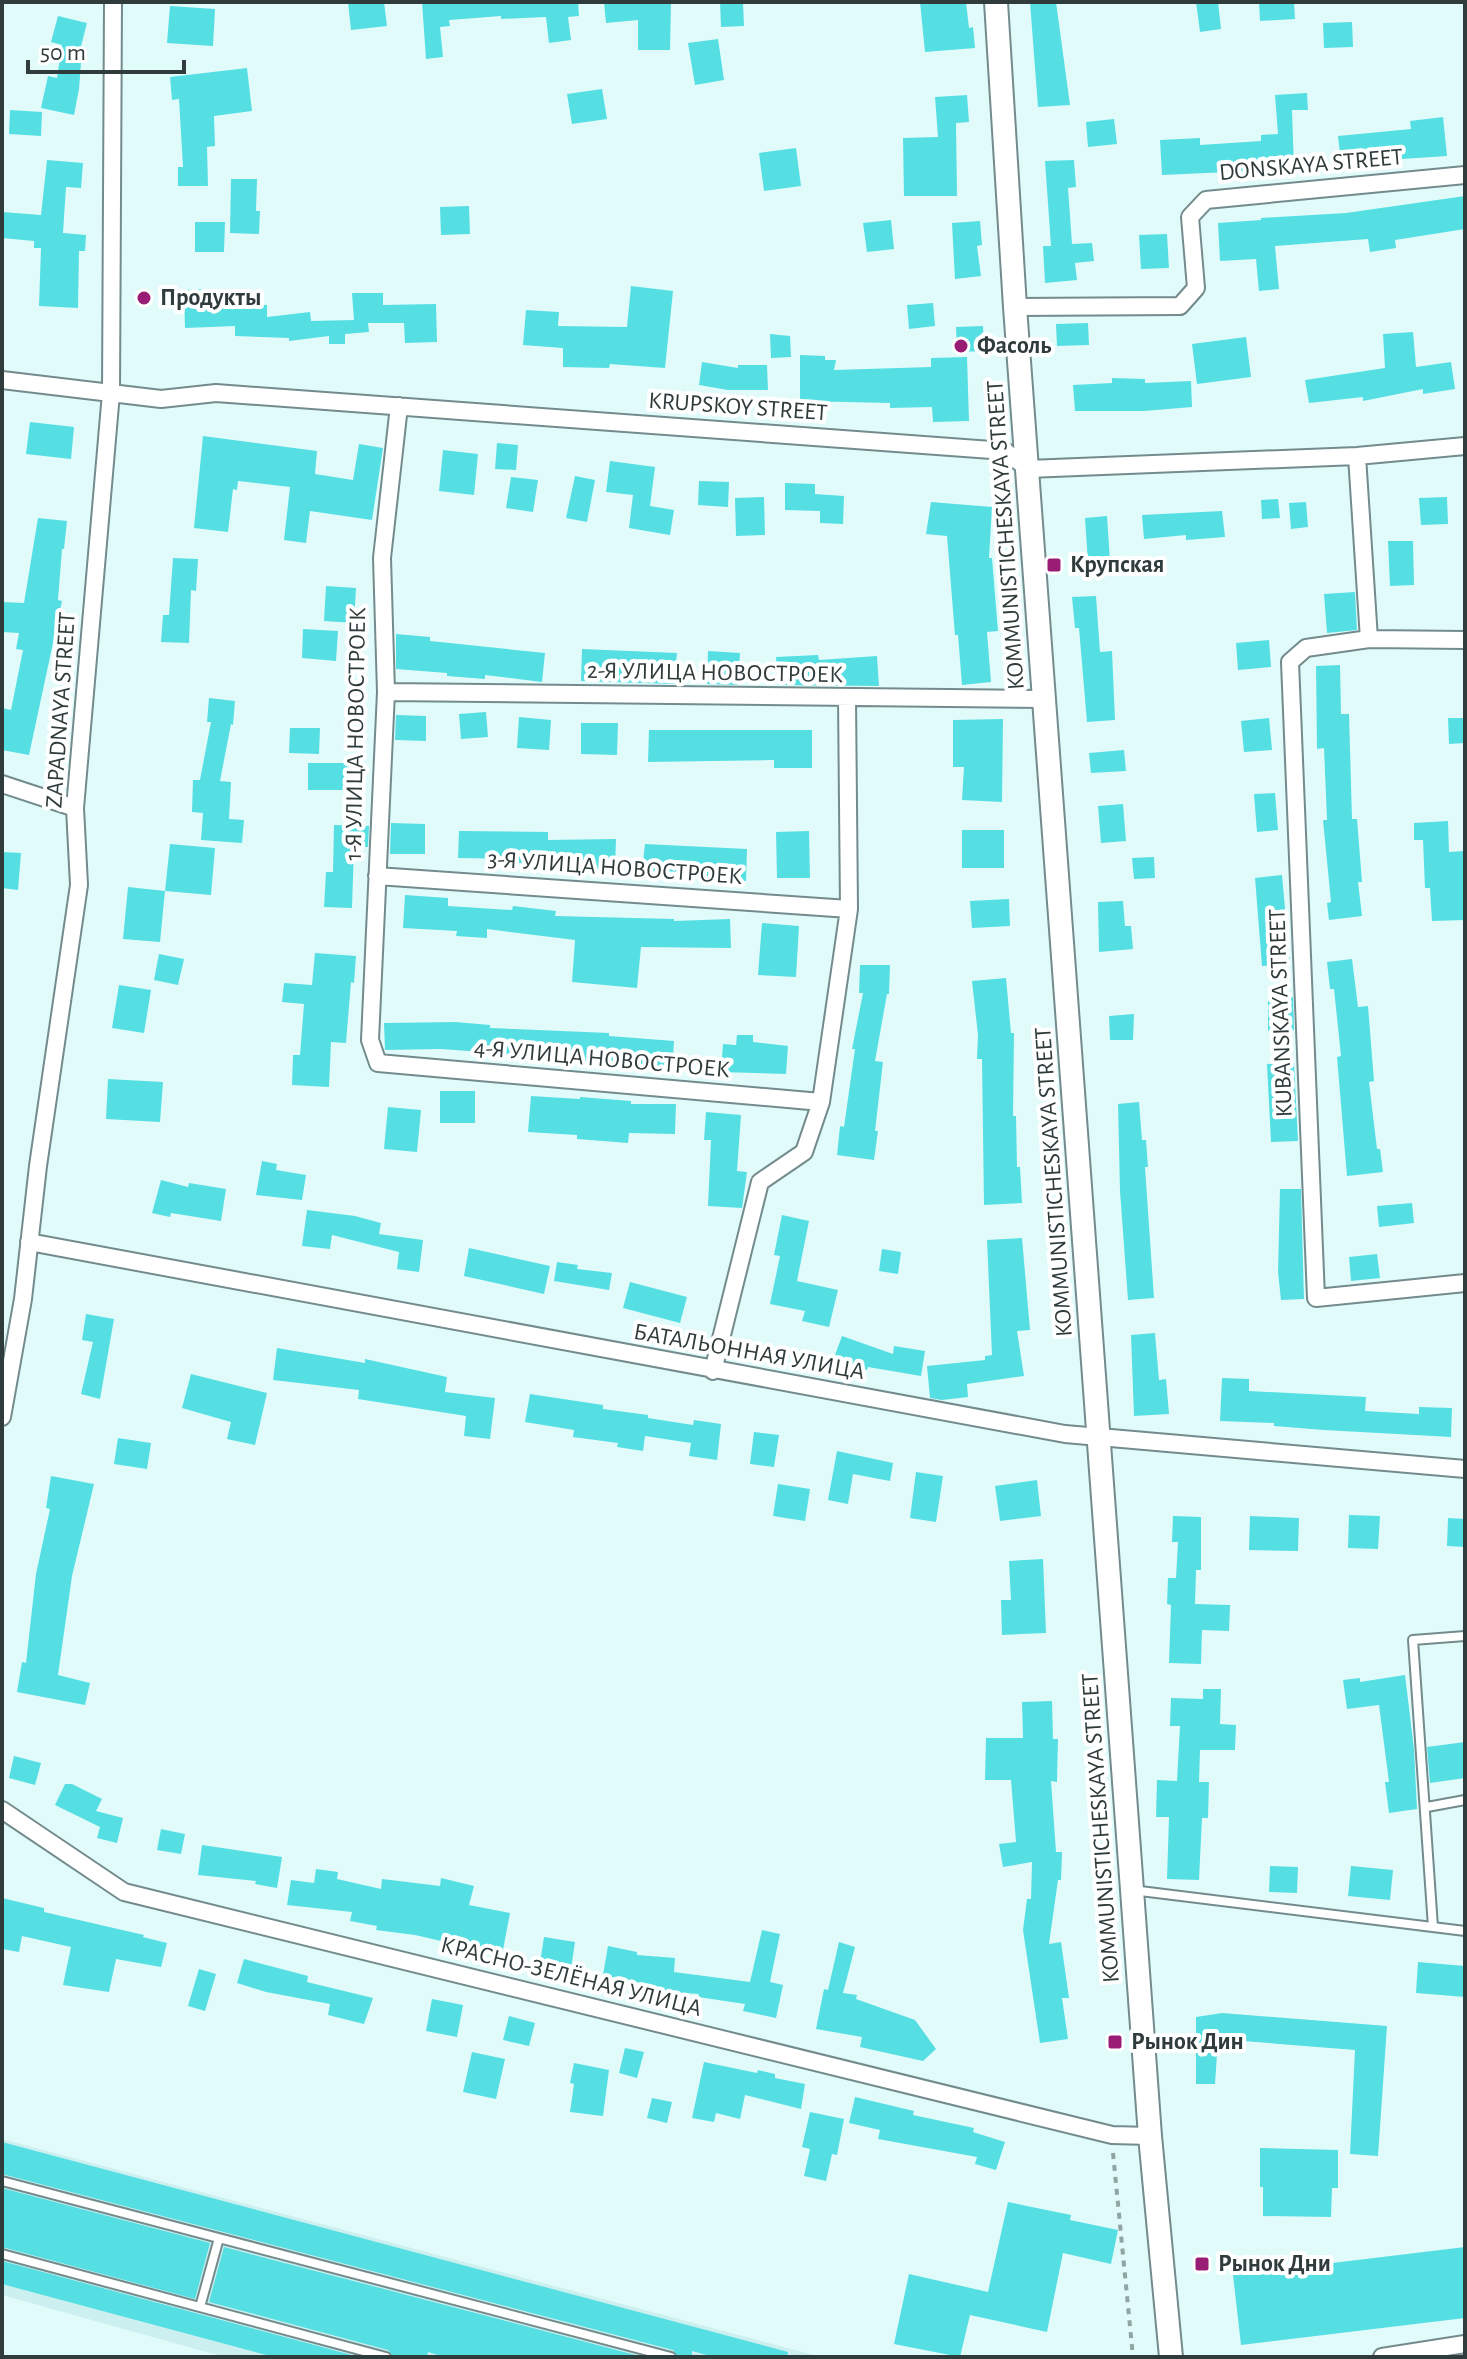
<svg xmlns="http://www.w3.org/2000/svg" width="1467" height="2359" viewBox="0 0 1467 2359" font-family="'Alegreya Sans',sans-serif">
	<rect width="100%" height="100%" fill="#e1fbfb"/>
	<!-- built -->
	<path fill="#ccefef" d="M2,2139L821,2357H224L2,2295Z"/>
	<!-- building -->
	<path fill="#56dfe3" d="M348,2H384L387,26L351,30Z
		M422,2H578L579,16L568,17L571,40L549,43L546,17L501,19V16L449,20L450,26L440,27L443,57L426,59Z
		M604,2H671L670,50H638V20L606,23Z
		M720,2H743L744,26L721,27Z
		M920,2H966L969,28L973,27L975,48L925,52Z
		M1030,2H1056L1070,105L1038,107Z
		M1196,2H1218L1221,29L1200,32Z
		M1259,2H1294L1295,19L1260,21Z
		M170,6L215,9L213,46L167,43Z
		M58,16L87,23L77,62L81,63L79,89L74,115L41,108L48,76L57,78L62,45L51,42Z
		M1352,22L1353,47L1324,48L1323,23Z
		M718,39L724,80L695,85L688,43Z
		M247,68L252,111L214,116L215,146L207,147L208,186H178V167H183L179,99L172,100L170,77Z
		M602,89L607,119L572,124L567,94Z
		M1307,93L1308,110H1292L1294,169L1162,175L1160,140L1200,138V145L1261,141V135L1278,134L1275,95Z
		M967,95L969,122L956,123L957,196H904L903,138L938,137L935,97Z
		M10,110L42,112L41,136L9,134Z
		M1443,117L1447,156L1341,163L1338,136L1411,129L1410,121Z
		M1114,119L1117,144L1088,147L1086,122Z
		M796,148L801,186L764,191L759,153Z
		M47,160L83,163L81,188L66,187L63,233L86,235L85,251H79L78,308L39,306L41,248H34V241L2,238V212L41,215Z
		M1074,160L1076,187L1068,188L1072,244L1092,243L1094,261L1075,263L1077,280L1045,283L1043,246H1051L1045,161Z
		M231,179H257L256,211H260L259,234L230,233Z
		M1465,196V229L1395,240L1396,248L1370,252L1368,239L1275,246L1279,289L1259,291L1256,259L1220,261L1218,223L1261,220V218L1346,213Z
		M469,206L470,234L441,235L440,207Z
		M891,220L894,249L867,252L863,223Z
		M980,221L982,245L977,246L981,276L955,279L952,223Z
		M195,222H225L224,252H195Z
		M1167,234L1169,268L1141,269L1139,235Z
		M631,286L673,291L665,368L610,364L609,368L563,367V348L523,345L526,310L559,312L558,326L627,327Z
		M213,289V303L267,305V317L310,312L311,321L354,320L352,293H383V305L436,304L437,342L405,343L404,323H368L369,332L345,334V344H329V336L289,341V338L235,336V326L185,328L184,290Z
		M933,303L935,326L909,329L907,305Z
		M1088,323L1089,345L1057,346L1056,324Z
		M983,326L984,351L957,352L956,327Z
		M1413,332L1416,367L1451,362L1455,389L1423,394V389L1363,401V397L1309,403L1305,380L1385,368L1383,334Z
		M770,334L790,336L791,357L771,358Z
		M1246,337L1251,377L1197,384L1192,344Z
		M800,355L825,356V360H836L834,370L931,367V358L967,357L969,421L933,422L932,407L890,408V403L800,401Z
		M702,362L738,368V365H767L768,390H728L699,385Z
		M1112,378L1145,379V383L1191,381L1192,407L1144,411H1075L1073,385L1112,383Z
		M30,422L74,427L71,459L26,454Z
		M203,436L317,451L315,474L353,480L359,444L383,448L372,520L310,511L306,543L284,540L290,487L238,481L237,490L233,489L228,532L194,528Z
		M497,443L518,445L516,470L495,469Z
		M443,450L478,454L474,495L439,491Z
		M610,461L655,467L650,506L674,510L670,535L629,528L633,495L606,492Z
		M575,476L595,480L587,522L566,518Z
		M511,477L538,480L533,512L506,508Z
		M699,481L729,482L728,507L698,505Z
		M785,483L815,484V494L844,496L843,524L820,523V511L785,510Z
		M764,497L765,535L736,536L735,498Z
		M1447,497L1448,524L1421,525L1419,498Z
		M1278,499L1280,518L1262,519L1261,500Z
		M931,502L992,507L989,558H992L998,631L987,632L991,682L962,685L958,635H955L947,536L926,534Z
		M1306,502L1308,527L1291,529L1289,503Z
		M1222,511L1225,537L1186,540V535L1144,539L1142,515Z
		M1107,516L1110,561L1088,563L1085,518Z
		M38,518L67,521L64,549H62L58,600L62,601L29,755L2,750V708L11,710L23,650L16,649L19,633L2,632V602L24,603Z
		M1388,541H1413L1414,585L1390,586Z
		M173,558L198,559L196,591L191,590L189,643L161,642L163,615H169Z
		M326,586L356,588L354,623L324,621Z
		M1355,592L1357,630L1327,633L1324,594Z
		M1096,596L1100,652L1112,651L1115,720L1087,722L1079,628H1075L1072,597Z
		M303,629L338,631L336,661L302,658Z
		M396,634L430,637V641L545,653L542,682L485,675V679L447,676V673L396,669Z
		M1269,640L1271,667L1238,670L1236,643Z
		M582,649L677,653L674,684L581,681Z
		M708,651L740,653L738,685L707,684Z
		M818,655L819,660L877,656L879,686L778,685L776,657Z
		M1340,665L1341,714H1349L1352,819H1357L1362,882H1358L1362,916L1329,920L1327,903L1331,902L1323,820H1327L1324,748L1317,749L1316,666Z
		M209,698L235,701L233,725L231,724L220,781L231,782L229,819L244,820L242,843L201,840L203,813L192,812L193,780H200L211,722H207Z
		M486,712L488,737L461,739L459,714Z
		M396,715L426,716V741L395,740Z
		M519,717L551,720L549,750L517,748Z
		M1269,718L1272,750L1244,752L1241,721Z
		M1448,718H1465V743L1449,744Z
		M1003,719L1002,802L962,800L964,767H953V720Z
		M581,723H618L617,755L581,754Z
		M290,728H320L319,754L289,753Z
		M649,730H812V768H774V760L648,762Z
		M1124,750L1126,771L1091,773L1089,753Z
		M308,763H357V790H308Z
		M1275,793L1278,830L1257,832L1254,794Z
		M1123,804L1126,841L1101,843L1098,806Z
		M1448,821L1449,852L1465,851V920L1432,921L1430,888H1425L1423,840H1414V823Z
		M391,823L425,824V854H390Z
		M334,825L369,826L368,847H354L352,908L324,907L326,872H333Z
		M962,830H1004V868H962Z
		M459,831L548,832V840L616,839L615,869H576V864L519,863V859L458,858Z
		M809,831L810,878H777L776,832Z
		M170,844L215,848L211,895L165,891Z
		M645,844L747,849L746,881L702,879V872L642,871Z
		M2,852L21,853L18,890L2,888Z
		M1154,857L1155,878L1134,879L1132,858Z
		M1282,875L1290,964L1262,966L1255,878Z
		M128,887L165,891L160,942L123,939Z
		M405,895L448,898V906L512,910L513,906L556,911L555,916L674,919V921L730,919L731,948L641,947L637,988L572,982L575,940L487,929V938L456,936L457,931L403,928Z
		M1009,899L1010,926L972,928L970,901Z
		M1123,901L1125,926H1131L1133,949L1099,952L1098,902Z
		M762,923L799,926L796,977L758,975Z
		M315,953L356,956L354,983L351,982L346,1043L331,1042L329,1087L292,1085L293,1055H300L304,1004L282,1002L284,983L312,985Z
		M159,954L184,959L178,985L154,980Z
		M1352,959L1358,1007L1368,1006L1374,1081L1369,1082L1377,1149H1380L1383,1172L1347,1176L1337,1057L1341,1056L1334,989H1330L1327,962Z
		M860,965H890L889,994H887L875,1061L883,1062L875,1131H878L874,1160L837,1155L840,1126L844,1127L855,1049H852L863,993H859Z
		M1006,978L1011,1033H1014L1013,1116H1016L1017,1167H1020L1022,1203L984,1205L982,1059H977L978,1035L972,981Z
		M119,985L151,990L144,1033L112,1028Z
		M1293,997L1294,1030L1268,1031V998Z
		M1134,1014L1133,1040H1110L1109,1016Z
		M455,1022L490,1025V1028L609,1033V1036L674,1041L672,1070L629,1067L630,1061H568V1058L441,1049L385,1050L384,1023Z
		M737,1035H753V1042L788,1046L786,1074L721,1072L723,1044L736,1045Z
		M1294,1063L1298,1141L1271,1142L1267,1064Z
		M108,1079L163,1082L160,1122L106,1119Z
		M440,1091H475V1123H440Z
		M531,1096L580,1099V1097L631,1101V1104H676L675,1134L629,1133L628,1143L577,1139V1135L528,1132Z
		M1139,1102L1142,1140H1146L1148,1167H1145L1154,1298L1128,1300L1120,1191L1118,1104Z
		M388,1107L421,1110L417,1152L384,1149Z
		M706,1112L741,1115L737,1171L747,1172L742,1208L708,1206L711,1140H704Z
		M262,1161L277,1164L276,1170L306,1175L302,1200L256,1195Z
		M161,1180L188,1187L189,1183L226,1189L221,1221L171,1213L170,1217L152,1213Z
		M1280,1189H1301L1304,1299L1281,1300L1278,1272Z
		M1412,1203L1414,1223L1379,1227L1377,1206Z
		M307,1210L355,1216L381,1223L379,1234L423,1240L419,1272L397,1269L399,1252L332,1235L330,1249L302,1246Z
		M782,1215L809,1221L797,1281L838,1290L829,1327L802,1321L805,1311L770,1304L780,1256L774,1255Z
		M1022,1238L1030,1330L1017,1331L1024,1376L967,1384L968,1397L942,1400L930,1398L927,1366L985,1360V1356L992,1355L987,1240Z
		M469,1248L550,1266L544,1294L464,1276Z
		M882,1249L901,1252L898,1274L879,1271Z
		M1377,1254L1380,1278L1351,1281L1349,1257Z
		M557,1262L578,1265L577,1269L612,1273L609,1290L554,1281Z
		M630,1282L687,1297L680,1323L623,1308Z
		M86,1314L114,1319L100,1399L81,1394L93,1342L82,1340Z
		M1155,1333L1159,1380L1166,1379L1169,1414L1134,1416L1131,1335Z
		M842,1336L893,1354L894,1346L925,1351L921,1376L868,1367L867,1370L834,1358Z
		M277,1348L365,1363V1359L447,1377L445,1392L495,1398L490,1439L464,1436L466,1416L358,1399L359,1390L273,1380Z
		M191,1374L267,1393L255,1445L227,1439L231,1422L182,1408Z
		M1222,1378L1249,1379V1391L1366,1397L1365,1411L1419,1414V1407L1452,1408L1451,1437L1324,1430L1274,1426V1423L1220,1421Z
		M530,1394L603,1405V1409L648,1415V1418L693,1425L694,1420L721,1424L717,1460L689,1456L691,1443L645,1436L643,1451L617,1447L618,1443L573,1437L574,1430L525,1422Z
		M754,1432L779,1435L774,1467L750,1464Z
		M118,1438L151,1443L147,1469L114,1464Z
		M837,1451L893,1463L890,1481L853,1474L848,1504L828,1500Z
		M916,1472L943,1476L936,1522L910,1518Z
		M51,1476L94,1484L72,1576L58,1675L90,1683L85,1705L17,1692L22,1662L26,1663L36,1574L50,1509L46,1508Z
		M1037,1480L1041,1516L1000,1521L995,1486Z
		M778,1484L810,1489L805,1521L773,1516Z
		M1349,1515L1380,1516L1378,1549L1348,1548Z
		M1173,1516L1201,1517V1570H1196L1195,1604L1230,1605L1229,1631L1202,1630L1201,1664L1169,1663L1171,1605L1167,1604L1168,1578H1176L1178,1542H1172Z
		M1250,1516L1299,1518L1298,1551L1249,1550Z
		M1448,1518L1465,1519V1547L1447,1546Z
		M1043,1559L1046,1633L1002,1635L1001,1600H1011L1009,1561Z
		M1405,1675L1414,1749L1417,1809L1389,1813L1385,1782H1389L1379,1705L1347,1709L1343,1680L1360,1678V1682Z
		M1203,1689H1221L1220,1724L1236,1725L1235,1750H1200L1199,1782H1209L1208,1818H1202L1199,1880L1167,1879L1169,1817H1156L1157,1780L1177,1781L1180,1726H1170L1171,1698L1203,1699Z
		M1052,1701L1053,1739H1058L1057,1782L1051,1781L1056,1852H1062L1061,1880H1058L1049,1944L1061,1942L1069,1998H1062L1068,2039L1040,2043L1023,1930L1027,1899H1031L1032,1862L1003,1867L999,1844L1016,1842L1011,1780H985L986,1738H1023L1022,1702Z
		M1465,1742V1778L1430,1783L1427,1747Z
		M14,1756L41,1763L35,1785L9,1778Z
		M65,1784H72L102,1799L96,1811L123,1818L117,1843L97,1838L100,1827L55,1805Z
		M161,1829L185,1834L181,1854L157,1850Z
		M202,1845L282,1857L277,1888L255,1884L256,1881L198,1875Z
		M1270,1866L1298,1867L1297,1893L1269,1892Z
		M1351,1866L1393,1870L1390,1900L1348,1896Z
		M316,1869L338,1872L337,1879L381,1889L382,1879L440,1886L441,1878L474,1886L469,1905L510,1913L502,1955L415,1935L376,1930L377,1926L350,1921L352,1912L287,1905L291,1880L314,1883Z
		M2,1898L44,1908V1912L144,1935L143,1937L167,1943L161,1967L116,1959L109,1992L63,1985L71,1947L22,1936L19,1952L2,1949Z
		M762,1930L780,1934L770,1982L783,1985L776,2018L743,2011L745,2004L698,1997L699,1994L641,1990V1983L603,1975L608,1946L637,1952V1955L675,1958L674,1972L750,1982Z
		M544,1937L575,1942L571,1969L540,1963Z
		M839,1942L855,1947L843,1993L857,1995L856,1999L915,2020L936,2049L923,2061L860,2047L862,2037L816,2029L824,1989L828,1990Z
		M244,1959L308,1976L307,1982L373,1998L364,2024L328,2015L330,2004L266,1992L237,1983Z
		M1418,1962L1465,1966V1997L1416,1993Z
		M199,1969L216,1974L205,2011L188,2006Z
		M432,1999L463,2005L457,2037L426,2031Z
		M1222,2013L1387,2026L1378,2156L1350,2154L1355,2050L1218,2039L1215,2084H1196V2017Z
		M509,2016L535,2023L529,2046L503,2040Z
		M625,2048L644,2052L637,2078L619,2073Z
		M472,2052L505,2059L496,2099L463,2092Z
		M704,2062L757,2073L758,2070L775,2074V2078L805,2084L801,2109L745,2095L740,2119L716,2113L714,2122L692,2118Z
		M574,2063L609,2070L603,2116L570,2112L574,2084L570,2083Z
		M855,2097L914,2111L913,2115L974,2128L973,2132L1005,2142L996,2170L975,2164L977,2157L878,2139L880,2130L849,2123Z
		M652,2098L672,2102L667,2123L647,2118Z
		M810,2112L844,2119L837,2155L832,2154L826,2181L804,2176L810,2149L802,2147Z
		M2,2142L788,2352L787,2357H714L692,2351V2357H678L673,2350L2,2174Z
		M1260,2148L1338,2150V2188H1332L1331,2217L1263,2216V2187H1260Z
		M2,2188L210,2243L195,2299L2,2247Z
		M1008,2202L1071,2215L1070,2220L1118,2230L1111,2264L1063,2253L1047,2332L970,2315L960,2357L894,2344L909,2274L988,2292Z
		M224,2247L643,2357H444L428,2352L427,2357H393L388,2350L209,2302Z
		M1465,2247V2318L1241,2345L1233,2275Z
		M2,2261L359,2357H274L2,2284Z"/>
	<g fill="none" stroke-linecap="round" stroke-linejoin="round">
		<defs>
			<path id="service" d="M1427,1807L1465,1800
				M1132,1890L1465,1931
				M1433,1927L1413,1640L1465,1636
				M2,2181L671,2357
				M2,2254L386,2357
				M200,2307L219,2238"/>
			<path id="minor" d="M1015,307L1180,306L1196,288L1190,217L1206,200L1465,175
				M2,380L161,399L216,393L1005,451L1028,469L1357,456L1465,446
				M399,406L382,558L386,692L370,1040L378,1063L821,1102
				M1357,456L1369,639
				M1465,640L1369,639L1306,648L1290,662L1316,1298L1465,1283
				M386,692L1044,699
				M2,784L75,808
				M377,876L849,909
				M29,1242L1065,1434L1465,1469
				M713,1371L760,1182L804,1152L821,1102L849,909L847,698
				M2,1417L23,1299L38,1166L79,885L75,808L111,393L113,2
				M2,1810L124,1892L1112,2135L1150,2136
				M1382,2357L1465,2344"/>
			<path id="secondary" d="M996,2L1015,307L1132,1890L1150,2136L1171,2357"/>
		</defs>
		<!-- service casing -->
		<use href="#service" stroke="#738b8c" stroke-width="12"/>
		<!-- minor casing -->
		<use href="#minor" stroke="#738b8c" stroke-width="20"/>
		<!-- secondary casing -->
		<use href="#secondary" stroke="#738b8c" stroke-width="26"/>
		<!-- path -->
		<path stroke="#91a4a4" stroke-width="4" stroke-dasharray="6 6" stroke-linecap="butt" d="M1113,2153L1133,2357"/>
		<!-- service -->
		<use href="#service" stroke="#fff" stroke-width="8"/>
		<!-- minor -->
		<use href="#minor" stroke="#fff" stroke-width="16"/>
		<!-- secondary -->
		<use href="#secondary" stroke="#fff" stroke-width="22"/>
	</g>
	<!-- markers -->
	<g fill="#991d75" stroke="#fff" stroke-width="3">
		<circle cx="144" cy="298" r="8"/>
		<circle cx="961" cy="346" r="8"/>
		<rect x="1046" y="557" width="16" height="16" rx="4"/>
		<rect x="1107" y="2034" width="16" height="16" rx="4"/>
		<rect x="1194" y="2256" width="16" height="16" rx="4"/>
	</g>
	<g text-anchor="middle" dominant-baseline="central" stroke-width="8" stroke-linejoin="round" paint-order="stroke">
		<!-- street labels -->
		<g font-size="24" fill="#303b3b" stroke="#fff">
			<text transform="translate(1311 165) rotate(-5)">DONSKAYA STREET</text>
			<text transform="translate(738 407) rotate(4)">KRUPSKOY STREET</text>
			<text transform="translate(1006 535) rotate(-94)">KOMMUNISTICHESKAYA STREET</text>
			<text transform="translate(715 673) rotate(1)">2-Я УЛИЦА НОВОСТРОЕК</text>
			<text transform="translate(61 710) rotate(-86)">ZAPADNAYA STREET</text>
			<text transform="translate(356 734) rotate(-89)">1-Я УЛИЦА НОВОСТРОЕК</text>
			<text transform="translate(615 868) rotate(4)">3-Я УЛИЦА НОВОСТРОЕК</text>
			<text transform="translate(1281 1013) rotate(-92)">KUBANSKAYA STREET</text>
			<text transform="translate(602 1059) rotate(5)">4-Я УЛИЦА НОВОСТРОЕК</text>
			<text transform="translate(1054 1182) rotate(-94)">KOMMUNISTICHESKAYA STREET</text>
			<text transform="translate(749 1352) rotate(10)">БАТАЛЬОННАЯ УЛИЦА</text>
			<text transform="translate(1101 1828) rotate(-94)">KOMMUNISTICHESKAYA STREET</text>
			<text transform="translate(571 1977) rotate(14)">КРАСНО-ЗЕЛЁНАЯ УЛИЦА</text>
		</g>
		<!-- poi labels -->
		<g font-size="24" font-weight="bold" fill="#303b3b" stroke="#fff" text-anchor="start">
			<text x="160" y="298">Продукты</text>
			<text x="977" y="346">Фасоль</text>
			<text x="1070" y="565">Крупская</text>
			<text x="1131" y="2042">Рынок Дин</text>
			<text x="1218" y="2264">Рынок Дни</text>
		</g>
	</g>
	<!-- border -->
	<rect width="1467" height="2359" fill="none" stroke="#303b3b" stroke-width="8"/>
	<!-- scale -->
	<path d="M28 60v12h156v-12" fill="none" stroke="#303b3b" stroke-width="4"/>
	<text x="40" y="60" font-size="24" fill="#303b3b" stroke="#ffffff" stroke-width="6" paint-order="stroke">50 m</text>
</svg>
